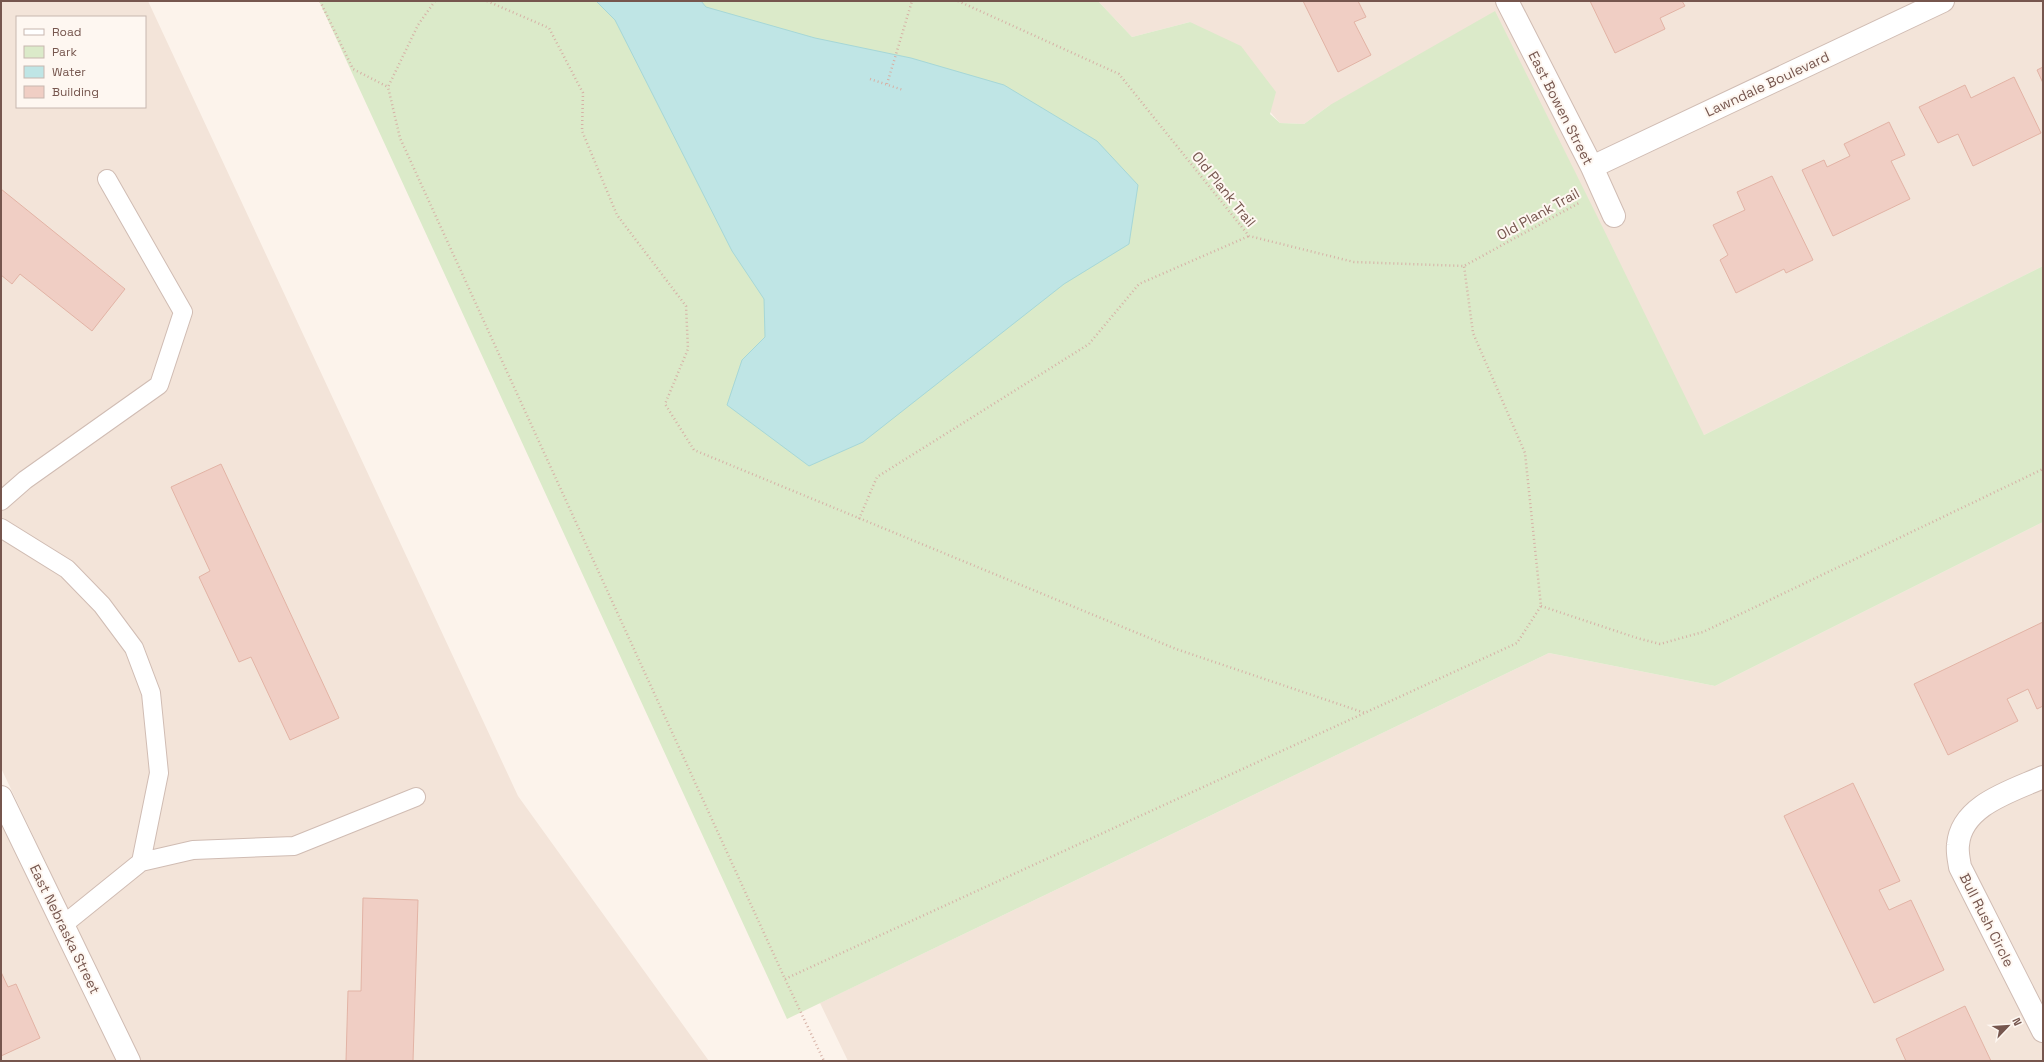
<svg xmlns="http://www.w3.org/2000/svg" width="2044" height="1062" viewBox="0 0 2044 1062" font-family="'Space Grotesk',sans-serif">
	<rect width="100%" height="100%" fill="#fcf3eb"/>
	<!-- residential -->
	<path fill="#f3e4d9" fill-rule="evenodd" d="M1,1H148L518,796L709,1061H140L1,768ZM17,17H145V107H17Z
		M1098,1H2043V266L1704,435L1330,105L1304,124L1280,123L1190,22L1132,37Z
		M2043,522V1061H848L820,1003L1549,653L1715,686Z
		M1,813L119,1061H1Z"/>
	<!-- green -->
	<path fill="#dbeac9" d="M319,1H1098L1132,37L1190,22L1241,46L1276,92L1270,114L1280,123L1304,124L1330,105L1495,11L1602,226L1704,435L2043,266V522L1715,686L1549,653L787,1019Z"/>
	<!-- water -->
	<path fill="#bfe5e5" stroke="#a6d7d7" d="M596,1H701L706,7L815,38L911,58L1004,85L1097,141L1138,185L1129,244L1064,284L863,442L809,466L727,405L742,360L765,337L764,299L732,251L615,20Z"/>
	<!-- building -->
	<path fill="#f0cec4" stroke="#e2b3a5" d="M1303,1H1358L1366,17L1354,22L1371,55L1338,72Z
		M1590,1H1682L1685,6L1660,18L1665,29L1615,53Z
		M2043,67V83L2037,70Z
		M2014,77L2041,133L1973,166L1958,134L1938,143L1919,107L1965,85L1971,98Z
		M1889,122L1905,155L1891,161L1910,199L1833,236L1802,170L1824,160L1827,167L1850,156L1844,144Z
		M1772,176L1813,260L1786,273L1784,269L1736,293L1720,260L1728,255L1713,225L1745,210L1737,192Z
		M1,189L125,289L92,331L20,274L12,284L1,275Z
		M221,464L339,718L290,740L251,657L239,662L199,577L210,571L171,487Z
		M2043,622V706L2037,709L2028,689L2007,699L2018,721L1948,755L1914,684Z
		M1853,783L1900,881L1879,890L1889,910L1911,900L1944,970L1874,1003L1784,816Z
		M363,898L418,900L413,1061H346L348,991H361Z
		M1,972L8,987L16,984L40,1038L1,1056Z
		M1965,1006L1991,1061H1906L1896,1039Z"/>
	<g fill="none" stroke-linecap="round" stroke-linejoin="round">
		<defs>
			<path id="lane" d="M1,501L25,480L159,385L183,312L107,179
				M1,528L67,569L102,605L134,648L151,693L159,773L141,862
				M63,925L141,862L193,850L294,846L416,797"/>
			<path id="street" d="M1507,1L1592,167L1614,216
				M1592,167L1943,1
				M2043,777C2012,791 1961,805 1958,845C1957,852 1959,860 1960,867L2043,1031
				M1,797L129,1061"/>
		</defs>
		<!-- lane casing -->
		<use href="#lane" stroke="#d0bcb3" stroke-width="20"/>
		<!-- street casing -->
		<use href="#street" stroke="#d0bcb3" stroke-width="24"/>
		<!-- path -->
		<path stroke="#d6b1a6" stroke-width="2.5" stroke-dasharray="1 3" stroke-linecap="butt" d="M320,1L353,69L388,87
			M435,1L418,25L388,87L400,138L785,979L824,1061
			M487,1L549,28L583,93L582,131L617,215L686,306L688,349L665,404L694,450L1176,649L1365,713
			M958,1L1119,74L1249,236L1354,262L1464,266L1579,203
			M870,79L903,90
			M887,84L912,1
			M859,519L877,477L1089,344L1139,284L1249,236
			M1541,606L1637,638L1660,644L1703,632L2043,469
			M785,979L1517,643L1541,606L1525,453L1473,333L1464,266"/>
		<!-- lane -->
		<use href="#lane" stroke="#fff" stroke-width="18"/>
		<!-- street -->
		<use href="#street" stroke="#fff" stroke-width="22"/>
	</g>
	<g text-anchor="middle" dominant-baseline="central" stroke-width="4" stroke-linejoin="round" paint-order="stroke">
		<!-- street labels -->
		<g font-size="14" fill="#76564e" stroke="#fef7f1">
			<text transform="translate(1767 84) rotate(-25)">Lawndale Boulevard</text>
			<text transform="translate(1561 108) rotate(63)">East Bowen Street</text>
			<text transform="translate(1224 189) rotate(51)">Old Plank Trail</text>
			<text transform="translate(1538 214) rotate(-29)">Old Plank Trail</text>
			<text transform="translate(1987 920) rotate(63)">Bull Rush Circle</text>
			<text transform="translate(65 929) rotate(64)">East Nebraska Street</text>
		</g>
	</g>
	<!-- border -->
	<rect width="2044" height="1062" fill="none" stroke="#76564e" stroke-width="4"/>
	<!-- legend -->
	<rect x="16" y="16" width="130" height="92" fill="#fef7f1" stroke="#c8b7b0"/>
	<rect x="24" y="29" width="20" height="6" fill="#ffffff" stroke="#c8b7b0"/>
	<text x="52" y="36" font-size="12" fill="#76564e">Road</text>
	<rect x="24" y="46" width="20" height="12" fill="#dbeac9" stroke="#c8b7b0"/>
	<text x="52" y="56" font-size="12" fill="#76564e">Park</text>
	<rect x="24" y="66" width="20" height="12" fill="#bfe5e5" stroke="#c8b7b0"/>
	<text x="52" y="76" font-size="12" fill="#76564e">Water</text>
	<rect x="24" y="86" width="20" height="12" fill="#f0cec4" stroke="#c8b7b0"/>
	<text x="52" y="96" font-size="12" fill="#76564e">Building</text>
	<!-- north arrow -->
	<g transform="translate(2008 1026) rotate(65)" stroke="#fef7f1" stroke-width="3" paint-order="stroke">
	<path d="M0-3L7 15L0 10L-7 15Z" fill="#76564e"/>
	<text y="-6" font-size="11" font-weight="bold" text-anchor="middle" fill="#76564e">N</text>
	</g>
</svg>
